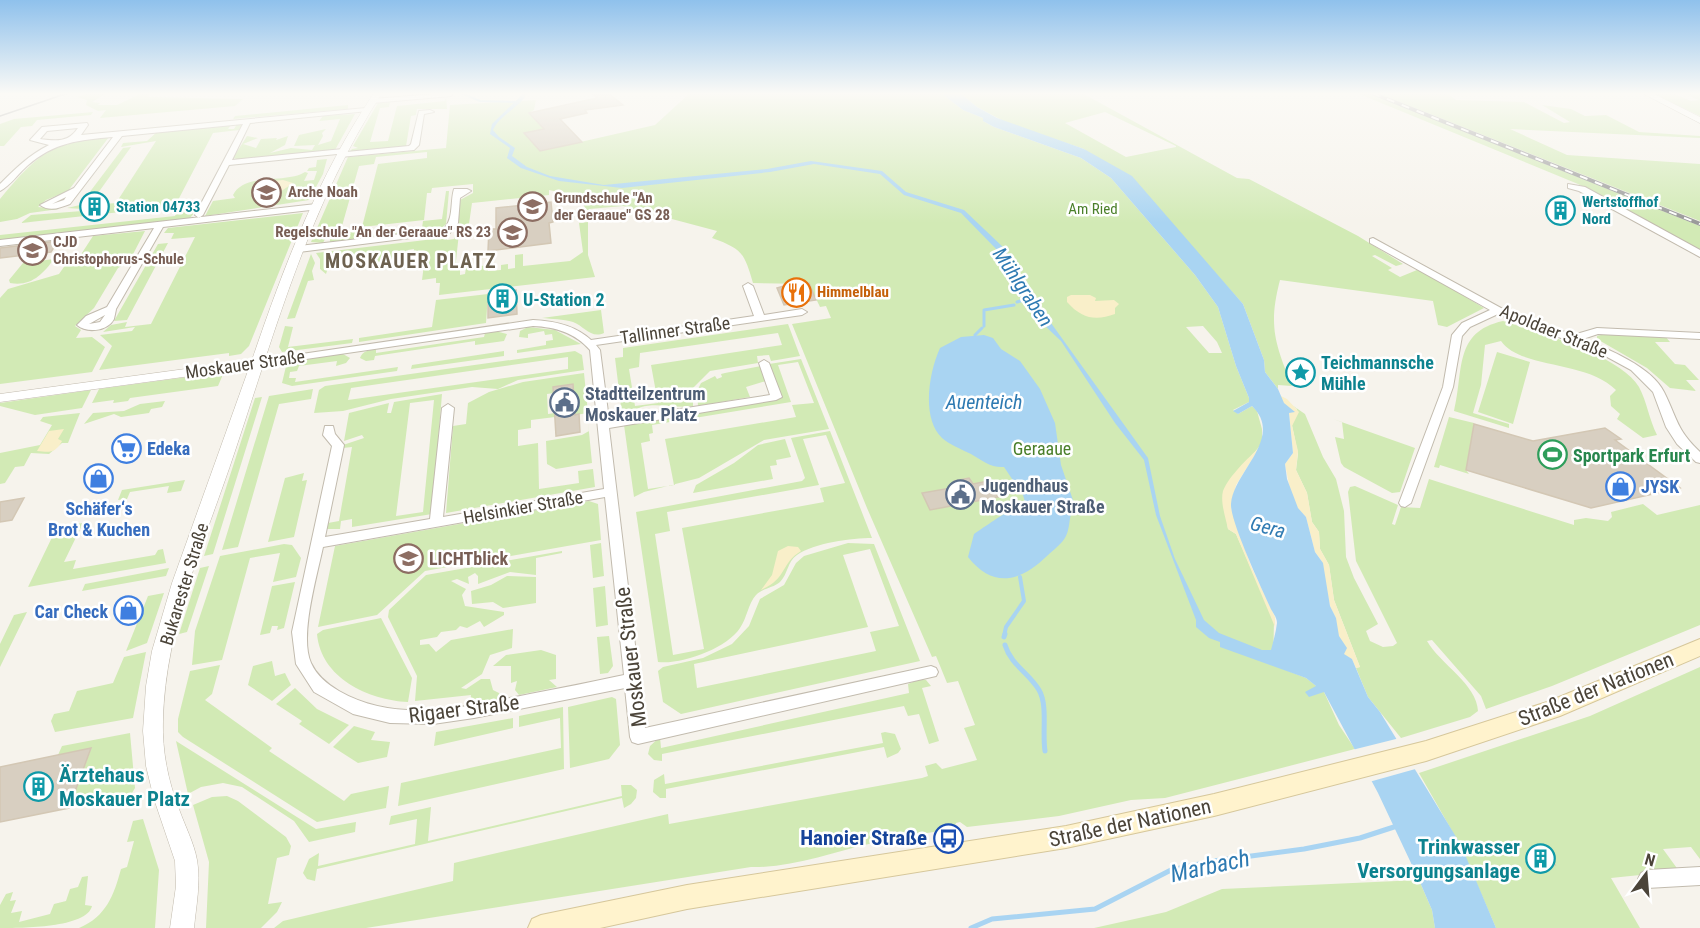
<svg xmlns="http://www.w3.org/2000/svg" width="1700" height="928" viewBox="0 0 1700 928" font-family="'Roboto Condensed',sans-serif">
	<rect width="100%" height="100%" fill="#f6f3ec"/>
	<!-- green -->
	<path fill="#d2eab5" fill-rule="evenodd" d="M90,93H107L92,102L100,103L98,105H117L142,93H151L148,97L243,99L235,106L100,118L106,110L98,111L86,105L87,100L77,97Z
		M690,93H941L963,110L983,118V121L994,127L1081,158L1111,178L1195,275L1218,307L1236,366L1249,398V402L1233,410L1238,414L1252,406L1257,411L1262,429V443L1223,492L1228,529L1236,534L1274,621L1273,665L1306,678L1324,692L1339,725L1355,749L1165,798L1131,800L1059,816L967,827L960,822L956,823L954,829C927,833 899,837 873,843C832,852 793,868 751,867L366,928H274L283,921L453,881L454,863L471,859L668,814L669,824L922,778L928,776L925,766L936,763L942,769L977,760L964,728L975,725L958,681L947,683L936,656L932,657L867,508L792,324L831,318L826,306L820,307L809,284L753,283C744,252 742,249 712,238L717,231L623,206L589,209L588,219L579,221L578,211L585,209L582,197L549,190V195L472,203L469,224L456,228L460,200L473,193V184L432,188L431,193H427L424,220L362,227L378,164L427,158V152L376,157L374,164L359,166L340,233L361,231L359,239L330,242V239H325L323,243L311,242L348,157L446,148L450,105L536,100L534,110L529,113L544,129L524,133L541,151L655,125ZM1203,326L1217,342L1222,353H1209L1186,327Z
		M960,93H1082L1237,178L1249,179L1358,236L1403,264L1396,266L1375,255L1372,256L1392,268L1388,270L1400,277L1417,270L1424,272L1484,308L1447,327L1438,325L1433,301L1280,280C1268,326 1275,343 1292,386L1278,385V389L1265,372L1264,360L1243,304L1173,226L1084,149L1007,123L977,107ZM1105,112L1176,146V147L1126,157L1065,123Z
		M1357,93H1368L1700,226V251L1578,184Z
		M1377,93H1447L1456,100L1524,102L1564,123L1570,122L1542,105L1571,109L1585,116L1606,115L1639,132L1700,136V138L1510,129L1567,155L1700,164V221Z
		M1651,93H1672L1691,101L1699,100L1683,93L1700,95V116Z
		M446,96L447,109H417L416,115L411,116L406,146L349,153L352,149L358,148L353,146L378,103L390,102L389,107L380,108L370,142L388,141L397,106L445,101Z
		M348,105V109L233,119L235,116Z
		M93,112L91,115L37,120L32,126L21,127L4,146H0V124L14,119Z
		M355,114L335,150L241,160L233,158L247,136L258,138L243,144L256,148L261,139L277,138L276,140L288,136L285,145L270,153L291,148L312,150L315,145L294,146L299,135L326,129L322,133L323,136L318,145L331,141L340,119L319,121L323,116Z
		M237,124H243L239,130L213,133L175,206L21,223L31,215L82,211L83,209L67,208L93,202L92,205L116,203L156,141L121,147L123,143L147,141L157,132L231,125L228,129H234Z
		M109,137L68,191L46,200L38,207L59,209L30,213L17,219L0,222V199C38,154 49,143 109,137Z
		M131,147L93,200L83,201L123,148Z
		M327,159L323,174L309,200L205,216L213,201L235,198L233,195C245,172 287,184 305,172L308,173L304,181L314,180L317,171H307L309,168L316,167L317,160Z
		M446,191H449L446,224L442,228L367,238V235L422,228L423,221L442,219Z
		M199,207L190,218L0,240V235L175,216L178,210Z
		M303,213L249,346L241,354L229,356V353L99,370L112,346L100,335L132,331L135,327L103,332L111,325L127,322L125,327L151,324L195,237L171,239L174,233H164L168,228Z
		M588,222V255L595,277L439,295L440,283H436V278L422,280L425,257L413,258L414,249L408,250L407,259L379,262L370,254L331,258L326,274L320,269V259L316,253L434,239L440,235L446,237L447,240L454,239L455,234L459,233L455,270L460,269V275L465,274L466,268L488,265V271L501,270V265L508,264V269L515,268V255L523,254V266L570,261L583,252L579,223Z
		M145,231L129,262L118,268L94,308L75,326L81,330L76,338L92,337L105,347L92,372L0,384V298L8,289L59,274L71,257L80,256L93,236Z
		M168,243L127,320L114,321L158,244Z
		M311,254L315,263L312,271L314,280L308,281L295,318L287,319Z
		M54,259C43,274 31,287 10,283L9,280L23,263Z
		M488,294L486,323L359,342V338L432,327L436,300Z
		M601,310L604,333C591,339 584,326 573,322C563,319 552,319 542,318Z
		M1503,321C1538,332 1620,355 1639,387C1647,402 1649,419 1657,435L1643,438L1617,419L1620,414L1611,406L1610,396L1616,390C1587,360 1520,369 1501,341L1485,345L1481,385L1473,413L1509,424V428L1454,411C1464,371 1453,332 1503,321Z
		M788,324L800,356L771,361L769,355L757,356L758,363L710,371L693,388V406C670,410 646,397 627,416L622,415L615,358L623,357V348ZM778,333L782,345L651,365L658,403L635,406L629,369L639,367L640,353Z
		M285,326L293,327L288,347L353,339L352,343L282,352L279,347Z
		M528,327L555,330L581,344L517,353V350L546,345V341L553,340L552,334L545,335L544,331L528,334V338L519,337L520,331Z
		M495,331L507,334L504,341L475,345V341L375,356L374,360L366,361L360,358C362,351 370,350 376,349V353L484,337L485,333Z
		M1605,334L1665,336L1670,342H1655L1675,364L1685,365L1699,380H1686L1696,391L1670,388L1647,368L1597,339V336Z
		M504,351V356L411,369L412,365Z
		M575,351L582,355L584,370L518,380L498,389L472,387L391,399L343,411L314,413L319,390L325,386ZM568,357V369L348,400L351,388Z
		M1497,352L1530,362L1513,424L1478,412Z
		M343,354L350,358L346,363L336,366L337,361L299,366L297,371L290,372L289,378H296L295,382L398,367L397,371L292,386L282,383L287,362Z
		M801,359L829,429L764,440L699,478L644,492L634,497L624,425L778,399L769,364ZM798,362L814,403L792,405L796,417L665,439L674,485L648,489L641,443L650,441L649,434L653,433L652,425L791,402L778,365Z
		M761,366L766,381L746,387L750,397L698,406L697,391L701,383L715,376L717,379L722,377L721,374L725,373Z
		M224,372L218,386L130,398L128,401L113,403L114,400L92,403L99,389Z
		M584,373L588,413L575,415L554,393L547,394L548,414L555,413V417L531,420V428L518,430V446L538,443L539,489L579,483L578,471L593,469L595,487L446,513L453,426L466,424L468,403L489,392L523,382Z
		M313,389L311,399L279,404L238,547L222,550L269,396Z
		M91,390L82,408L35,415L0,406V403Z
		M442,394L432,514L352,527V519L341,521L340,529H327L328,523L339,521L352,447L343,448V445L364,438L362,435L344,441L349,413L389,403L387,413H391L394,402ZM434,400L423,512L396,516L410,403Z
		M262,397L213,554L204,556L255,398Z
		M165,401L162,407L151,409L149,413L121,417L114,414L84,424L93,413L124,411L140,404Z
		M1289,403L1305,414L1323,457L1336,479L1344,511L1346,557L1354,578L1378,624L1366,631L1370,641L1383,647L1393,646L1397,643L1356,561L1348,492L1350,487L1355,486L1398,505L1392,524L1395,525L1401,507L1420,508L1429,479L1574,525V520L1586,518L1608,521L1612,517L1611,512L1643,504L1657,515L1700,505V625L1552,686L1486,709L1481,696L1432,640L1427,641C1440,664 1477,684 1478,711L1470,717L1401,738L1368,697L1356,668L1360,667L1334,600L1329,565L1320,549L1319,532L1312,522L1307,493L1296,470L1298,454L1292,425L1297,409Z
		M80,413L68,443H62L49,454L31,453L24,466L15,467L5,483L0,484V453L40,445L52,425L40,421L43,417Z
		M1449,417L1474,423L1466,470L1469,474L1440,465L1439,468L1434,467Z
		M1333,419L1415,448L1400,492L1392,493L1344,467L1341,463L1335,437L1344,439L1342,422Z
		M588,422L592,463L556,469L547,464L546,441L582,435L589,431Z
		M830,431L872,538C852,538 814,543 797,555C787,562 788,574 780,582C773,588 763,588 756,595C748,604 747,618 740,628C727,648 682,665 658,662L636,512L802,481L805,478L791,438ZM826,435L845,483L820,488L824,502L682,528L704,649L673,655L655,534L670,531L667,512L819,485L803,439Z
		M785,439L791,457L776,460L777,465L770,466L773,479L693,493L696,485L734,463L758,445Z
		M304,473L302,481L307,480L294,537L268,542L285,478Z
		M185,480L181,491L167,493L169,486L130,492L127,499L118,500L122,490Z
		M589,501L598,504L601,540L425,571L377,615L318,627L335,546Z
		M83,523L64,562L76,560L73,569L155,555L158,550L163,549L166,563L28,587L57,527Z
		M601,543L604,576L593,578L590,545Z
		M848,543L874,544L920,661L681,714L663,702L658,671L663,667L703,658L732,644L749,626L760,599L784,585L796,563L804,556ZM870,549L899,626L870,632L876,651L697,688L694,664L868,627L843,555Z
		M284,544L292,545L301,558L296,577L273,582L280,553L250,558L222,660L192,665L195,631L220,556Z
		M562,551V553L536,558V575L510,572L478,584V576L475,573L468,577L469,584L457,579L451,581L466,589L462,595L465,606L504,612V615L484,627L480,621L467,628L460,626L456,630L441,632L437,637L420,640V645L429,644L436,652L451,640L513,629L512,648L490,655L482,674L461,688L466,689L481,679H490L493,690L499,693L501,699L470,705L471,695L415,701L417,676L388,617L389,610L426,575Z
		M209,566L187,632L179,634L200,568Z
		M169,568L166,576L82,591L85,584Z
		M507,576L536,577V603L503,608L493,602L472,604L471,591L491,585Z
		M295,582L284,628L277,630L278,626H272L270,633L260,635L272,586Z
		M605,586L608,625L596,627L593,588Z
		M164,593L147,643L126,651L148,596Z
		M27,612L0,667V644L14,615Z
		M381,618L412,678L408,702C368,700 321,678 317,634L323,630Z
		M609,636L613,666L608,673L600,674L597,637Z
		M541,650L556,655V679L549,680L557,687L519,695L515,690L517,681L511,683V666H493L506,655Z
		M146,652L133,718L55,732L51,721L54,714L69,711L77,691L113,683L124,657Z
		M272,661L275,676L285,673L291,685L272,701L248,685L253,666Z
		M220,665L212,694L205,700L272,748L269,751L344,801L351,794L389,786L386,808L317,822L183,737L178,732V719L190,671Z
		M1700,667V859L1691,847L1663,849L1679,871L1611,878L1640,928H1496L1460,845L1419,773L1590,716Z
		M920,679L926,680L931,686L922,688L939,741L929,744L919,714L908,716L904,706L662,754V761L654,760L648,754L650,746L660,737L661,748L909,693L908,684Z
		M295,688L317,709L349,725L329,744L299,724L302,721L276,704Z
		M612,697L616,699L620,745L609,759L570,768L568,707Z
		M563,707L564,769L398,806L401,783L561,748L560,718L519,727V716Z
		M513,718V728L434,746L436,732Z
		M354,726L375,732L371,740L390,742L387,757L358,763L333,747Z
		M885,732L895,734L901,749L898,753L887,758L884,747L666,789V798H660L653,792L654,780L664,774L665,784L883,743L881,733Z
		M130,733L135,788L132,793L69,808L91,749L58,755L62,746Z
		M176,741L316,829L356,822L355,832L309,842L294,821L242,787L223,783L201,787L188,794Z
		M621,785H631L637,790L636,798L631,804L624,808L622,798L317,869L315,881L307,879L303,873L309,859L319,853L318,866L415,844L417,819L389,825L391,816L431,807L428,841L622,796Z
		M227,796L238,801L286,837L291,846L289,855L277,858L268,904L282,902L277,912L261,928H206L209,862L193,805L212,797Z
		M143,819L159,870L155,928H79C106,917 114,895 121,869L127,867L134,841L127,842L133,821Z
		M88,876L85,905L92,906C87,928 21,928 0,928V905L6,894L13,892L10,901L16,900L11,913L22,911L19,922L50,914L54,904L66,901L70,889L78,887L82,877Z
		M1419,880L1432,910L1435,928H1094L1166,912L1222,889Z"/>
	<!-- sand -->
	<path fill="#f9efc9" d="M283,180L293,183L280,192L256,194L258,189L256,183Z
		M1071,295H1090L1096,298L1095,301L1114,300L1119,304L1115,308V314C1096,321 1082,319 1067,302V297Z
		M1279,395L1287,399L1299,412L1292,426L1298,451L1296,470L1307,493L1312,522L1319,532L1320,549L1329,565L1334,600L1360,667L1356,668L1352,659L1344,655L1335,623L1336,618L1330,606L1321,560L1315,552L1306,517L1298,509L1291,494L1285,464L1293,453L1289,413Z
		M64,429L58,439L62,441C55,454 49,452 37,451L49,431Z
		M1260,447L1236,485L1231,508L1251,566L1275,617V627L1236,534L1228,529C1226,519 1220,502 1223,491C1229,476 1248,458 1260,447Z
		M788,546L798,547L801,551C780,564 788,578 761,590L772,575L778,551Z"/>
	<!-- water -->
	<path fill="#a9d4f2" d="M524,93H527C521,107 499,115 493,130L499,137L515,148L512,156L527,167L550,176L604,185L767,169L811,161L882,171L906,192L964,210L1004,248L1028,291L1148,458L1160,516L1175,559L1204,620L1219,633L1262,650H1271C1273,642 1276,632 1277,623C1277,617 1272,612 1270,607C1261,587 1230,521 1231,504C1233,472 1285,438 1252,406L1238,414L1233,411L1249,402V398L1236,366L1218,307L1195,275L1111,178L1081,158L994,127L983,121V118L963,110L941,93H960L977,107L997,118L1084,149L1132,176L1243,304L1264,360L1265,372L1278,389L1284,403L1295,412L1289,413L1293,453L1285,464L1287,479L1298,508L1306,517L1315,552L1323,563L1330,606L1336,618L1339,636L1347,648L1344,654L1352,659L1368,697L1380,712L1461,845L1496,928H1435L1432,910L1419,880L1378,793L1324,692L1309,697L1305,692L1316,686L1306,678L1220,647V642L1209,638L1196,627V620L1156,515L1144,460L1115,423L1061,341L1043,324L1036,309L1028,303L1000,253L961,213L904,195L880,174L814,164L770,172L622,188L559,181L521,168L507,158L510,148L490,134L492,124Z
		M984,335L993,338L1001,349L1020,361L1040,389L1055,423L1061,465L1075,506C1068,514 1071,526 1066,536C1062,544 1053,550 1047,556C1020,582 993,589 968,557L974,534C984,527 1018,504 1025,502L1023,495L1004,467C991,468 983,461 971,454C961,449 950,445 942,438C921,418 929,372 940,348L961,337Z"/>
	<!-- pier -->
	<path fill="#f6f3ec" d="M1400,738L1419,768L1369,782L1352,750Z"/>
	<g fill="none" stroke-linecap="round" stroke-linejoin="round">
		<!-- stream-far3 -->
		<path stroke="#a9d4f2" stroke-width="2" d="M461,93L480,101L515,102"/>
		<!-- stream-far2 -->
		<path stroke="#a9d4f2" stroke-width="3" d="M1017,302L1030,298
			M984,326V310L1014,305
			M975,335L982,328"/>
		<!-- stream-far1 -->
		<path stroke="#a9d4f2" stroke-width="4" d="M1004,636L1006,627L1024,601L1020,577"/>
		<!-- stream -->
		<path stroke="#a9d4f2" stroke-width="5" d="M1004,637L1005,634
			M1005,645C1011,665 1029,673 1039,690C1048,705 1042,733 1045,751
			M971,928L992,919L1095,909L1171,870L1213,861L1304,849L1360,838L1397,826"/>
	</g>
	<!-- building -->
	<path fill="#d8cfc1" stroke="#d3c7b4" stroke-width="1.5" d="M592,93H608L623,105L585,110L587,113L560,119L582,142L540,151L524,133L544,129L529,113L597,98Z
		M551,202L553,222L549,223L551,243L488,251L489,229H496V208Z
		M58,241L51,252L0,258V248Z
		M798,282L799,285L809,283L816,300L784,305L777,288Z
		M516,290L517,314L488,318V294Z
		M573,384L575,415L579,414L580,432L556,436L553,387Z
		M1474,424L1533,441L1605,428L1621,439L1615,440L1680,488L1591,508L1466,470Z
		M969,478L973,484L988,481L998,497L930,510L922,493L957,487L954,481Z
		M24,498L12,520L0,522V502Z
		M91,748L69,808L0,822V767Z
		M1546,851L1555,865L1536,867L1527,853Z"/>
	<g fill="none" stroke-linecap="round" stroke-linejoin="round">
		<defs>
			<path id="minor" d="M449,93L452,95L451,96L372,103L369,101L372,99Z
				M366,108L370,110L368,111L250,123L232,160L343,149H346V152L409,146L411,144L419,111L430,110L434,112L424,114L419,145L414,150L340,157H337V154L229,165L203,215L199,218L195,215L243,124L122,136L70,204C59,208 50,212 40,205L74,188L113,137C79,140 54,142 27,166C18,174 10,186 0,191V184C15,169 29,155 49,145L30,140L42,127L87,123L88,125L81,135ZM78,128C68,143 56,141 40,139L47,131ZM66,197L64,200L52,204Z
				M1568,184L1585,187L1700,250V257L1579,191L1568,188Z
				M454,189H467L471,191L460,198L458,223L450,233L299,252L295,249L299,246L444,229C454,218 450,202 454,189Z
				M316,204L320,207L319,209L163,227L116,309C116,310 114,319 114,319C107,332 86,333 77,325L86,316L107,307L154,228L0,246V240ZM105,315L100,322L89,324Z
				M1373,238L1501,308L1573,335L1597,328L1700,333V339L1598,334L1583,339C1608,349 1652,367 1664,392C1678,420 1676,429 1700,452V463L1696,462L1677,444L1666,427L1653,392L1631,370L1598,352L1498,314L1470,327L1462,336L1453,387L1411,503L1405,507L1401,506L1399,503L1443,387L1452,335L1462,323L1490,310L1370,243V239Z
				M748,283L753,286L764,315L802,309L807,312L802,315L596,345L600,350L609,420L770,395L759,363L764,360L769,363L782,397L776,400L609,428L645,728L931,666L936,668L938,672L936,676L638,744L632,742L630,737L625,688L474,718L433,724L390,723L353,714L314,692L296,664L292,632L332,446L323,435L325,426H333L335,434L344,445L325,537L430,519L442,408L448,404L454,408L443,517L604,489L590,350C575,333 556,327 533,326L258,366L253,363L254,361L533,320C554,321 575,325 591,340L754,316L743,286ZM605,497L624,675C592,682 561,688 530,694C468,706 398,725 339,691C327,684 317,676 311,663C299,637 317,576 323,547Z
				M1700,867V885L1647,888L1641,885L1638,879L1641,873L1647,870Z"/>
			<path id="tertiary" d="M374,93H382C309,206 277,325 235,451C206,539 165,626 163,721C162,751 168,781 179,809C185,826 194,843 197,860C201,883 196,906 194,928H170L176,886L175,861L154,799L146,766L143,731L146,686L152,651L172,583L249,368L0,402V394L252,360C284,266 318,176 374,93Z
				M1642,93H1652L1700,117V123Z"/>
			<path id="secondary" d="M1700,639V656L1560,716L1426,761L1214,816L1066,848L687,909L600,928H528L532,919L541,915L687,885L1066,826L1214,794L1426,741L1547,702Z"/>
		</defs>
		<!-- minor casing -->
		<use href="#minor" stroke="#c2bbae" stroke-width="2"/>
		<!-- tertiary casing -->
		<use href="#tertiary" stroke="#c2bbae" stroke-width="1"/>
		<!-- secondary casing -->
		<use href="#secondary" stroke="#d6c79b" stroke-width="2"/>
		<!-- minor -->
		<use href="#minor" fill="#fff" fill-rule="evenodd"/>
		<!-- tertiary -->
		<use href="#tertiary" fill="#fff" fill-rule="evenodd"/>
		<!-- secondary -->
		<use href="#secondary" fill="#fff3cd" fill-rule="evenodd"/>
		<!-- tram -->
		<path stroke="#9a9a9a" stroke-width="1.5" d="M0,116L68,93"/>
		<defs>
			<path id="rail" d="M1372,93L1700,224"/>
		</defs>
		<!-- rail casing -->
		<use href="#rail" stroke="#9a9a9a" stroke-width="4"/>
		<!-- rail -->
		<use href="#rail" stroke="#fff" stroke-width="2" stroke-dasharray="8" stroke-linecap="butt"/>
	</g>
	<!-- sky -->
	<linearGradient id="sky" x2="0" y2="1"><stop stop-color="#8fc1ec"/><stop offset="0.42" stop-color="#fbfaf6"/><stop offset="1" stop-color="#fbfaf6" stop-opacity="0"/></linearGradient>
	<rect width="1700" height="223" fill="url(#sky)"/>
	<!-- icons -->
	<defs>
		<symbol id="school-ring" viewBox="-11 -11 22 22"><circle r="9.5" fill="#fff" stroke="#8d6e63" stroke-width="1.5"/><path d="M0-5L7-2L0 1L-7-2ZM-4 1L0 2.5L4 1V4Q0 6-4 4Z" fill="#8d6e63"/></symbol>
		<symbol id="building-ring" viewBox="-11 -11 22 22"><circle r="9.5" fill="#fff" stroke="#0f9aa8" stroke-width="1.5"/><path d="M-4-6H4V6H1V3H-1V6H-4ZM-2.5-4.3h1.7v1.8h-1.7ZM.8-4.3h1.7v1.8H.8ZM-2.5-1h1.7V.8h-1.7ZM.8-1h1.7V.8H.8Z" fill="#0f9aa8"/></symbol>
		<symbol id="restaurant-ring" viewBox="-11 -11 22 22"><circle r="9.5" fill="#fff" stroke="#e8710a" stroke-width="1.5"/><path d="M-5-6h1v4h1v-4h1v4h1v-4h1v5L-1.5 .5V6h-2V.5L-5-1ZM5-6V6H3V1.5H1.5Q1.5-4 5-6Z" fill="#e8710a"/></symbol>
		<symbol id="sight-ring" viewBox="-11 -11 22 22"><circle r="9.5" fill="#fff" stroke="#0f9aa8" stroke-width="1.5"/><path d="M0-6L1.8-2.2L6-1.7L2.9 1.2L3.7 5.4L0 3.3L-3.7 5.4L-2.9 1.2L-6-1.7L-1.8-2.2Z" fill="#0f9aa8"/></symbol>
		<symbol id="civic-ring" viewBox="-11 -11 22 22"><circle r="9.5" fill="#fff" stroke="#5c6f8a" stroke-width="1.5"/><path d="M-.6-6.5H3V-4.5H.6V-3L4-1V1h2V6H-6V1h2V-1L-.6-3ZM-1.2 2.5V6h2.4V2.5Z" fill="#5c6f8a"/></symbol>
		<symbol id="supermarket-ring" viewBox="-11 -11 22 22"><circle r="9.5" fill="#fff" stroke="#3f7fe0" stroke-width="1.5"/><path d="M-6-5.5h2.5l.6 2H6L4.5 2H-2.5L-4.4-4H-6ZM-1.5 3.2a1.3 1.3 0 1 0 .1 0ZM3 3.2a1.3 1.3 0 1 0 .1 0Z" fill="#3f7fe0"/></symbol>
		<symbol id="stadium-ring" viewBox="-11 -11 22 22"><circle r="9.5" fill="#fff" stroke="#2e9e5b" stroke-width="1.5"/><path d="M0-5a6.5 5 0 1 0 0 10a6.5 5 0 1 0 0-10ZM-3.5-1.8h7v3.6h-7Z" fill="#2e9e5b"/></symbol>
		<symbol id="shop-ring" viewBox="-11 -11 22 22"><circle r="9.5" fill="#fff" stroke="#3f7fe0" stroke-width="1.5"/><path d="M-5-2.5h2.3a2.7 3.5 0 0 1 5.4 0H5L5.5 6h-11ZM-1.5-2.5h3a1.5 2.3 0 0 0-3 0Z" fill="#3f7fe0"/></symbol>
		<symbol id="bus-ring" viewBox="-11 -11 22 22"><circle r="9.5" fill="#fff" stroke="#1a4fb4" stroke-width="1.5"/><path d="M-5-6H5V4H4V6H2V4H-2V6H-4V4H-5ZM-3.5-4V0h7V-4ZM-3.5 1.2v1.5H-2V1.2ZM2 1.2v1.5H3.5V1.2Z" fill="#1a4fb4"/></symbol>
	</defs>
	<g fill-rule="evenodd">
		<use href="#school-ring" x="250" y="176" width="33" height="33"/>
		<use href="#building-ring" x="78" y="190" width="33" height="33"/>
		<use href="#school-ring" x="516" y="190" width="33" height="33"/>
		<use href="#building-ring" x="1544" y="194" width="33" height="33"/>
		<use href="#school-ring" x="496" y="216" width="33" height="33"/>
		<use href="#school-ring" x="16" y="234" width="33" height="33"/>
		<use href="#restaurant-ring" x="780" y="276" width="33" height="33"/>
		<use href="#building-ring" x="486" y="282" width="33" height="33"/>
		<use href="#sight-ring" x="1284" y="356" width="33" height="33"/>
		<use href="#civic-ring" x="548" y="386" width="33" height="33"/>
		<use href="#supermarket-ring" x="110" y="432" width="33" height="33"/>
		<use href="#stadium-ring" x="1536" y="438" width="33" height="33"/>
		<use href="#shop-ring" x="82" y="462" width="33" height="33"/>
		<use href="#shop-ring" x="1604" y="470" width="33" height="33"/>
		<use href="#civic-ring" x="944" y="478" width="33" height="33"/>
		<use href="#school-ring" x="392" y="542" width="33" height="33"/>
		<use href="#shop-ring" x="112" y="594" width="33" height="33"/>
		<use href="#building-ring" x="22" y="770" width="33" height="33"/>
		<use href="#bus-ring" x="932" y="822" width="33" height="33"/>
		<use href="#building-ring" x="1524" y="842" width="33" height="33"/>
	</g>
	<g text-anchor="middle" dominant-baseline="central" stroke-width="5" stroke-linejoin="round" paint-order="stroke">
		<!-- far-education labels -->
		<g font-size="15" font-weight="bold" fill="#785e54" stroke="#fff" text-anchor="start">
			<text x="288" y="192">Arche Noah</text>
			<text x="554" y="198">Grundschule "An<tspan x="554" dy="17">der Geraaue" GS 28</tspan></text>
			<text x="491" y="232" text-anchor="end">Regelschule "An der Geraaue" RS 23</text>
			<text x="53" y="242">CJD<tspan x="53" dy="17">Christophorus-Schule</tspan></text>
		</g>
		<!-- far-culture labels -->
		<g font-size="15" font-weight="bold" fill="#0d838f" stroke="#fff" text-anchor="start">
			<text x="1582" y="202">Wertstoffhof<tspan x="1582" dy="17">Nord</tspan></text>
			<text x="116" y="207">Station 04733</text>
		</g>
		<!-- far-park labels -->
		<g font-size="15" fill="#4a7f2a" stroke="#fff">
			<text x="1093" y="209">Am Ried</text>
		</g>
		<!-- far-food labels -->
		<g font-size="15" font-weight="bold" fill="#c56008" stroke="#fff" text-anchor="start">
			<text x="817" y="292">Himmelblau</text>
		</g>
		<!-- culture labels -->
		<g font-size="18" font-weight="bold" fill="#0d838f" stroke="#fff" text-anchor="start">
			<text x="523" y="299">U-Station 2</text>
			<text x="1321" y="362">Teichmannsche<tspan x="1321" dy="21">Mühle</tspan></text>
		</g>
		<!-- street labels -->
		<g font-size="18" fill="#4b4439" stroke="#fff">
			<text transform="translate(675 330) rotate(-8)">Tallinner Straße</text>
			<text transform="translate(1554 331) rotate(22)">Apoldaer Straße</text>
			<text transform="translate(245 364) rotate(-8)">Moskauer Straße</text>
			<text transform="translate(523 507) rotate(-10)">Helsinkier Straße</text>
			<text transform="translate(184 584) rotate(-73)">Bukarester Straße</text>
		</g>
		<!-- service labels -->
		<g font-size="18" font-weight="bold" fill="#4e5e75" stroke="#fff" text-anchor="start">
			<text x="585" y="393">Stadtteilzentrum<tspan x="585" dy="21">Moskauer Platz</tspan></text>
			<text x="981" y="485">Jugendhaus<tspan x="981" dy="21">Moskauer Straße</tspan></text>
		</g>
		<!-- shop labels -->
		<g font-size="18" font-weight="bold" fill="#366cbe" stroke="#fff" text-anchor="start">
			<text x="147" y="448">Edeka</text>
			<text x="1641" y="486">JYSK</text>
			<text x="99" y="508" text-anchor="middle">Schäfer‘s<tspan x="99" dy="21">Brot &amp; Kuchen</tspan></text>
			<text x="108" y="611" text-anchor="end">Car Check</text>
		</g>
		<!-- park labels -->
		<g font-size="18" fill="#4a7f2a" stroke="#fff">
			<text x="1042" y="448">Geraaue</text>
		</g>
		<!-- leisure labels -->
		<g font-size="18" font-weight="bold" fill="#27864d" stroke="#fff" text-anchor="start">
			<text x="1573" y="455">Sportpark Erfurt</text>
		</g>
		<!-- education labels -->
		<g font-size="18" font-weight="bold" fill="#785e54" stroke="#fff" text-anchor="start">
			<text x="429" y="558">LICHTblick</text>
		</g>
		<!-- far-district labels -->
		<g font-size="20" font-weight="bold" letter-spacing="1.5" fill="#6e6250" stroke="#fff">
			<text x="411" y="261">MOSKAUER PLATZ</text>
		</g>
		<!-- water labels -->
		<g font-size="20" font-style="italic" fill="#2e7ab2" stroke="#fff">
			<text transform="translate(1023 287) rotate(56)">Mühlgraben</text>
			<text x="984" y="402">Auenteich</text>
			<text transform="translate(1268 527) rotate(15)">Gera</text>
		</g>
		<!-- near-street labels -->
		<g font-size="21" fill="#4b4439" stroke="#fff">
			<text transform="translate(631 657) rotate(-97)">Moskauer Straße</text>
			<text transform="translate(1596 689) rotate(-22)">Straße der Nationen</text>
			<text transform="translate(464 709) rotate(-7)">Rigaer Straße</text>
			<text transform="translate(1130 823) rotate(-12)">Straße der Nationen</text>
		</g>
		<!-- near-culture labels -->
		<g font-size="21" font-weight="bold" fill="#0d838f" stroke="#fff" text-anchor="start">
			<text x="59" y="775">Ärztehaus<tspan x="59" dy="24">Moskauer Platz</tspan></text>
			<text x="1520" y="847" text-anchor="end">Trinkwasser<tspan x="1520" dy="24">Versorgungsanlage</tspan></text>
		</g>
		<!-- near-transit labels -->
		<g font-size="21" font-weight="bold" fill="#164399" stroke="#fff" text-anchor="end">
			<text x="927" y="838">Hanoier Straße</text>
		</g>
		<!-- near-water labels -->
		<g font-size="24" font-style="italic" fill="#2e7ab2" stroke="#fff">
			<text transform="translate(1210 866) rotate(-12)">Marbach</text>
		</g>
	</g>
	<!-- north arrow -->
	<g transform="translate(1646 874) rotate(16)" stroke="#ffffff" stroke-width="4.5" paint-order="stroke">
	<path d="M0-4.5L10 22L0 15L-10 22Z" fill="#4b4439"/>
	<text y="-9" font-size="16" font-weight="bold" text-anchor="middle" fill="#4b4439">N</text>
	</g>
</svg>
